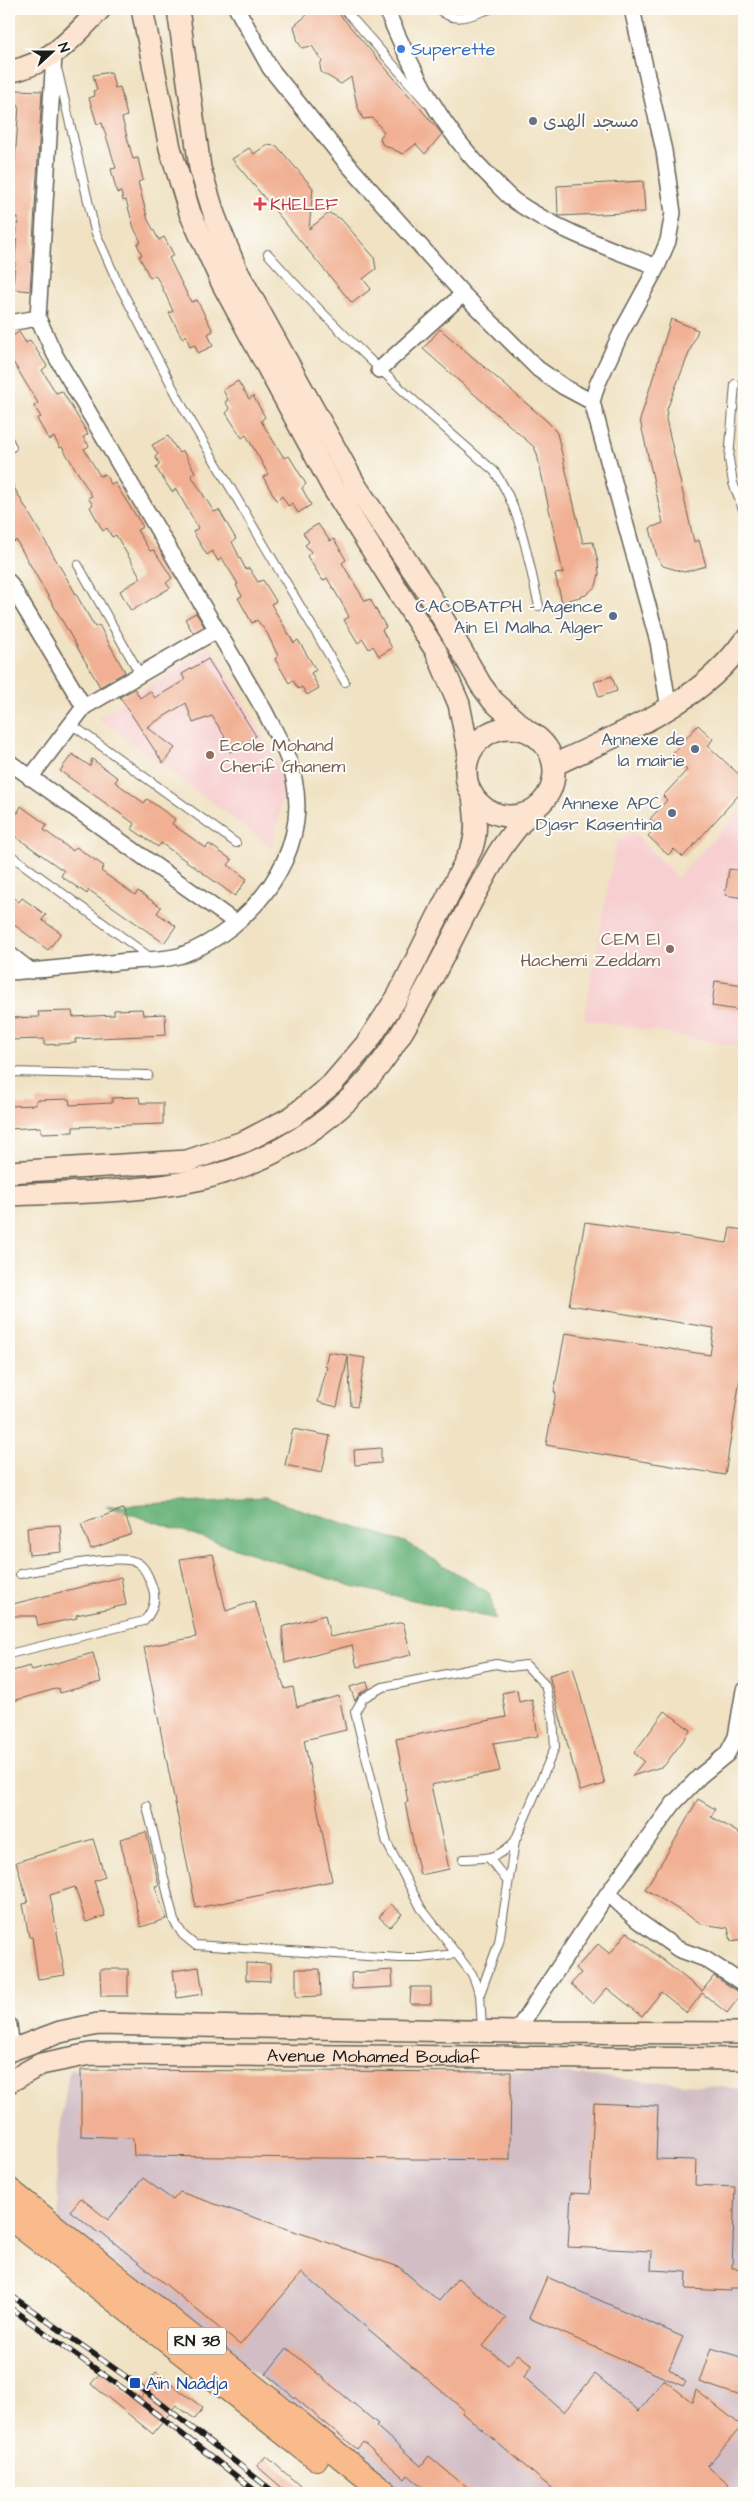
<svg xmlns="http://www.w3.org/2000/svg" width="753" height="2502" viewBox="0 0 753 2502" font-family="'Architects Daughter','Playpen Sans Arabic',sans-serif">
	<rect width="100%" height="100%" fill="#fdfcf7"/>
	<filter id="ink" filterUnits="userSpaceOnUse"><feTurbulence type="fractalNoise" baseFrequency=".02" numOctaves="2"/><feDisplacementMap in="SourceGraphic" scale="10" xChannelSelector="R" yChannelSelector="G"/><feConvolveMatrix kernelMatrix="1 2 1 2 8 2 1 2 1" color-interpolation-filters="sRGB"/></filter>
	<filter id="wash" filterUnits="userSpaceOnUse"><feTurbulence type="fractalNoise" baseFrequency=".0096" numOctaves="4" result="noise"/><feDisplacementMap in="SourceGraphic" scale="20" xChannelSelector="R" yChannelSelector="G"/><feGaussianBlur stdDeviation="1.12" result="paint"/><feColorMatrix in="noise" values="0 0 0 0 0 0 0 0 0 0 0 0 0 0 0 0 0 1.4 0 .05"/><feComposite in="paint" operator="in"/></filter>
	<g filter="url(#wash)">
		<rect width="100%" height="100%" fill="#f0e2c3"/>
		<!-- built -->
		<path fill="#f7cfd0" d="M211,646L269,745L278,767L283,788L280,813L272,847L98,718Z
			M744,806V1048L584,1019L616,842L632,831L677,878Z"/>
		<!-- industrial -->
		<path fill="#d2bdc5" d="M69,2070L545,2072L744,2089V2493H404L143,2284L59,2225L56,2156Z"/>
		<!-- forest -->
		<path fill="#68b27a" stroke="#42674b" d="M264,1498L405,1542L489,1593L496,1619L352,1586L106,1506Z"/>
		<g id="blocks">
			<!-- building -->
			<path fill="#f1b093" d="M302,9H335L442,134L425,154L416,144L403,154L382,144L380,138L384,132L373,118L363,119L357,105L351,77L341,84L321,72L320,65L322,61L312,46L302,48L298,42L294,26L307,15Z
				M111,72L115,88L120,87L127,116L122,118L133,159L138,158L143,180L138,182L148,220L159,240L164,237L174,255L169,258L191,302L197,300L213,331L208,334L213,346L198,353L195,345L190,347L186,335L182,338L169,313L173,311L160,283L155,275L150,278L139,256L142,255L137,244L141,242L134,228L126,200L123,201L121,192L117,193L111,169L116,168L102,123L97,124L89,98L95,96L93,91L97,90L93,75Z
				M17,90L42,91L30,291L13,289L18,217L11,216L19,105H16Z
				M266,145L277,146L313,188L309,229L329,213L341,219L374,257L376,269L363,279L371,289L352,303L232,159L249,148L254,154Z
				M643,181L645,212L558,216L557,186Z
				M671,319L698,330L667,409L666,419L694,542L699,540L706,566L684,572L663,566L657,557L650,528L663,523L640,420Z
				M440,329L548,422L557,433L583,543L593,542L598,562L599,574L596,586L586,595L562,602L555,574L563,573L537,454L534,447L423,349Z
				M19,332L26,343L30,340L47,366L42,370L56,393L62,391L88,434L83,437L89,446L84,449L100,476L105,474L111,484L115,483L143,527L137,530L150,551L154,550L172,578L166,583L170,588L131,611L120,591L141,578L116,535L112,537L107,528L103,531L90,507L93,505L88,498L92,496L62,447L60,448L54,437L49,440L37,419L41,417L34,406L38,403L13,362L9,365V338Z
				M238,381L249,399L253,396L265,417L261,421L284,458L289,456L306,484L302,488L311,505L298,513L292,503L288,506L282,496L277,501L263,477L268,474L262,463L246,435L242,438L226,413L230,409L225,402L228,400L223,390Z
				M168,436L179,453L183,451L195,472L191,475L214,512L219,510L236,539L232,542L246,570L249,568L258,582L263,580L276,601L271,604L294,643L298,640L316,670L311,673L319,688L307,695L302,687L298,689L293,680L289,683L275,659L278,656L267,633L257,620L252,623L238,598L242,596L236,585L238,584L222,558L218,561L212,551L207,555L193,532L198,528L192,517L176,489L172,492L156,468L160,464L155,457L158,454L152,445Z
				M9,479L95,627L99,625L125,672L100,687L16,540L14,542L9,533Z
				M318,524L330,541L334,539L346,560L342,563L365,601L370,599L386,627L382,630L392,648L379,656L373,646L369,649L363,639L358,643L344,620L349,617L343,605L327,578L323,581L307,556L311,552L305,545L309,542L303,533Z
				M196,613L204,626L193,633L185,619Z
				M208,659L256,736L230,752L221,740L225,737L212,716L193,723L186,703L147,727L175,748L163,763L120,697L135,689L140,698L150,691L155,698L185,680L182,674Z
				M612,676L617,691L599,697L594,682Z
				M698,725L713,739L708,746L744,779V789L683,857L674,849L668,855L648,836L658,825L650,819L667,800L663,796L687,770L671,755Z
				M72,754L90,766L92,759L118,778L115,782L144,803L147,799L175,819L172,824L206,848L209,844L232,860L228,865L247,879L235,896L161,843L158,847L132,829L135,824L60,771Z
				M9,806L18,813L21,806L47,825L44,830L73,851L76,847L104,866L101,871L135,895L138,891L161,907L157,913L176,926L164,943L89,890L87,894L61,876L64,871L9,832Z
				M729,869L744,871V898L725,895Z
				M9,894L19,902L22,898L46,915L42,920L61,933L48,950L9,921Z
				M715,981L744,985V1011L712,1006Z
				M142,1009L143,1015L165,1014L166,1035L75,1039L76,1043L44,1045V1039L9,1040V1018L39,1017L38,1012L72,1011L73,1017L114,1015V1010Z
				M139,1097L140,1103H163V1124L73,1127V1132L41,1133V1127L9,1129V1106L36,1105V1100L69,1099L70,1105L112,1103V1098Z
				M585,1222L727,1243L730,1228L744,1230V1353L725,1475L546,1445L556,1392H554L565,1333L710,1355L714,1328L569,1305Z
				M328,1352L365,1358L357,1407L351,1406L348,1357L337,1407L318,1402L327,1367L325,1366Z
				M293,1429L330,1436L322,1473L285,1465Z
				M381,1448V1463L355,1465L354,1450Z
				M123,1509L132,1534L91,1549L81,1524Z
				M60,1525L62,1552L29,1555L27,1527Z
				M213,1554L226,1611L254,1601L285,1689L293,1687L297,1707L339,1696L346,1730L304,1740L332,1881L196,1908L144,1647L196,1637L180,1559Z
				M121,1577L126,1605L76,1615L77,1618L38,1626L36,1616H9V1605Z
				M325,1615L330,1637L403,1622L411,1655L357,1667L352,1645L285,1663L282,1627Z
				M93,1653L101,1682L60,1693L59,1688L9,1702V1672L30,1666L32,1670Z
				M573,1668L605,1784L580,1791L549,1675Z
				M367,1682L369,1688L360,1693L355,1701L350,1687Z
				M517,1690L519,1702L532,1699L538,1736L493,1743L500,1771L431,1785L449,1869L420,1875L405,1803L408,1802L396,1739L506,1717L502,1693Z
				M665,1711L691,1730L664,1766L632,1776L644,1761L634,1753Z
				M698,1799L715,1809L711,1817L744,1836V1939L731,1941L728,1928L702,1924L645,1889L674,1842Z
				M146,1832L159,1885L155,1886L166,1919L141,1927L120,1839Z
				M93,1839L105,1877L94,1881L105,1916L86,1922L75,1887L50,1895L65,1975L38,1979L32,1937H29L23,1904L28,1903L16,1862Z
				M391,1904L402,1914L390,1927L379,1917Z
				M627,1932L702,1991L714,1976L742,1994L727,2013L702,1993L687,2013L661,1992L642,2016L607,1988L593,2004L571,1984L581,1973L576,1968L598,1944L610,1954Z
				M246,1963L270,1964V1981L246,1980Z
				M199,1967L203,1994L177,1998L173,1971Z
				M100,1969H128V1996H101Z
				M296,1969H320L321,1996L296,1997Z
				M392,1970L393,1987L352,1989L351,1973Z
				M411,1987H431V2004H410Z
				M81,2070L511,2072L510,2160L134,2156L133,2138L81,2136Z
				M594,2103L658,2106L656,2159L696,2160L695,2185L735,2187L732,2268L744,2269V2288H731V2291L686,2289L687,2272L651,2270L652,2251L568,2247L571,2193L590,2194Z
				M143,2178L173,2200L180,2192L399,2267L439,2301L458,2278L506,2318L483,2346L508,2365L518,2354L532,2365L524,2377L564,2412L595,2374L639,2411L664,2380L692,2402L696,2390L742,2426L707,2466L729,2484L721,2493H557L462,2413L464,2410L302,2273L240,2345L101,2232L100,2234L70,2211L81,2198L108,2220Z
				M547,2277L683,2337L669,2369L686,2382L683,2386L529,2318Z
				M287,2348L378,2424L376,2426L421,2466L429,2456L473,2493H430L408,2475L405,2479L363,2442L357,2449L266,2374Z
				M711,2348L744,2358V2397L699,2382Z
				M101,2372L138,2402L151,2385L148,2382L156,2372L203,2408L195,2419L176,2405L153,2434L91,2384Z
				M266,2456L308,2493H288L257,2466Z"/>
		</g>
	</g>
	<g filter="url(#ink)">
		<use href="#blocks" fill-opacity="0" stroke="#666156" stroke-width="1"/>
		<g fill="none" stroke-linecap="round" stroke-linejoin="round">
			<defs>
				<path id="lane" d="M344,9L427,103
					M439,9C454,25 472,15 490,9
					M58,72L95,231L117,281L184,409L345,682
					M268,254C339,335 413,401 494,471C522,510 528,561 539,606
					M735,384L729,459L733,483L744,512
					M9,441L12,447
					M78,565L140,674
					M71,724L236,843
					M9,854L151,958
					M9,1072L148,1075
					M9,1654L144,1621C153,1611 157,1599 152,1586C149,1578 145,1567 138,1563C121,1552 42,1570 20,1574
					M147,1806L174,1921L183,1935L195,1945L399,1958H421L455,1954
					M489,1858L508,1882
					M463,1859C488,1858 497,1860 515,1841L555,1747L553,1718L545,1685L526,1665L510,1667L496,1664L383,1687L363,1698L355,1712L387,1843L421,1908L472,1974L480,1994L482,2029
					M480,1994L499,1942L515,1841"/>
				<path id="street" d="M237,9L270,68L344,160L463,294L538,369L564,387L592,402
					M386,9C413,72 441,129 491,178C499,186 507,196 516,202C559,231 609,248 657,267
					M632,9L664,151L673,213L668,241L657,267L621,333L597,385L592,402L658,642L669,709
					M9,323L38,318
					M379,370L463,294
					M9,582L84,707
					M9,762L235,922
					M30,778L84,707L217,630
					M9,954L31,971
					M9,972C49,970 89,965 129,961C146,960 166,960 182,955C251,929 311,855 294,779C289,754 275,732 264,710L55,355L38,318L54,55
					M608,1893L637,1920L678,1949L705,1959L744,1984
					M9,2025L12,2050
					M516,2032L608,1893L674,1803L700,1776L727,1754L736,1737L744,1690"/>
				<g id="secondary">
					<path d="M142,9L170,148L190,213L222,283L333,488L436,651L459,704L469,754"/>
					<path d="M178,9L200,168L215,217L236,269L357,488L427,591L481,685L493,701L526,730"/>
					<path d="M9,72C53,62 71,40 100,9"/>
					<circle cx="510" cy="772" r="44"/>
					<path d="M554,765C622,732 699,705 744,641"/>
					<path d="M9,1172L187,1161L246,1141L292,1117L332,1084L367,1043L398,996L472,848C478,830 475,814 473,796"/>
					<path d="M9,1195C72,1192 139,1193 201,1179C285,1159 354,1110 399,1037C435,979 461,916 496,857C505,841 518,826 530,812"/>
					<path d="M9,2051L60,2032L98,2024L516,2032L744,2033"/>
					<path id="s1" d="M9,2082L41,2064L90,2054L744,2059"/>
				</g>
				<path id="primary" d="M9,2190L386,2493
					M9,2220L18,2224L316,2458"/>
			</defs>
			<!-- lane casing -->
			<use href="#lane" stroke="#666156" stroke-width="10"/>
			<!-- street casing -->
			<use href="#street" stroke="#666156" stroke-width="18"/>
			<!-- secondary casing -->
			<use href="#secondary" stroke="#666156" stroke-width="24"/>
			<!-- primary casing -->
			<use href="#primary" stroke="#666156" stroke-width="26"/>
			<!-- lane -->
			<use href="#lane" stroke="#fff" stroke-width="8"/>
			<!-- street -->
			<use href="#street" stroke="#fff" stroke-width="15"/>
			<!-- secondary -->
			<use href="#secondary" stroke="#fde4d1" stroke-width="21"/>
			<!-- primary -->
			<use href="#primary" stroke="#fabb8c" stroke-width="24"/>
			<defs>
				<path id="rail" d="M9,2294L135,2383L275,2493
					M9,2307L128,2392L258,2493"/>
			</defs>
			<!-- rail casing -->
			<use href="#rail" stroke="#1c1c1c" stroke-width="5.5"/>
			<!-- rail -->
			<use href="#rail" stroke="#fdfcf7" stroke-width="4" stroke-dasharray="11" stroke-linecap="butt"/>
		</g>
	</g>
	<!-- markers -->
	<circle fill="#3f7fe0" stroke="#fdfcf7" stroke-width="2" cx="401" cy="49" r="5"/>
	<circle fill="#6b7280" stroke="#fdfcf7" stroke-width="2" cx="533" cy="121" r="5"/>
	<path fill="#e0444e" stroke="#fdfcf7" stroke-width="2" d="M257.5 196.5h5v5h5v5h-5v5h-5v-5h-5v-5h5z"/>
	<g fill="#5c6f8a" stroke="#fdfcf7" stroke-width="2">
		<circle cx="613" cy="616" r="5"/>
		<circle cx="695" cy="749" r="5"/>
		<circle cx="672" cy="813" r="5"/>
	</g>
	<g fill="#8d6e63" stroke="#fdfcf7" stroke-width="2">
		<circle cx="210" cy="755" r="5"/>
		<circle cx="670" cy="949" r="5"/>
	</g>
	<rect fill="#1a4fb4" stroke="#fdfcf7" stroke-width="2" x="129" y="2377" width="12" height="12" rx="2.5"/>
	<g text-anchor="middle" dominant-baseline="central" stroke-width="4" stroke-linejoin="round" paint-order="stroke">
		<!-- shield labels -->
		<rect fill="#fdfcf7" stroke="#605f5e" stroke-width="1" x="168" y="2327.5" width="58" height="27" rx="4"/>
		<g font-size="16" font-weight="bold" fill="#1c1c1c">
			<text x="197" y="2341">RN 38</text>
		</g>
		<!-- shop labels -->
		<g font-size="18" fill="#366cbe" stroke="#fdfcf7" text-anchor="start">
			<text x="411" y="49">Superette</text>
		</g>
		<!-- worship labels -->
		<g font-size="18" fill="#5b616d" stroke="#fdfcf7" text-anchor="start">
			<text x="543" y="121">مسجد الهدى</text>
		</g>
		<!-- health labels -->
		<g font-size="18" fill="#be3a42" stroke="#fdfcf7" text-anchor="start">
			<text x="270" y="204">KHELEF</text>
		</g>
		<!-- service labels -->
		<g font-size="18" fill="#4e5e75" stroke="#fdfcf7" text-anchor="end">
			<text x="603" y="606">CACOBATPH - Agence<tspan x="603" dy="21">Ain El Malha. Alger</tspan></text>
			<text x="685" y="739">Annexe de<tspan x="685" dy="21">la mairie</tspan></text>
			<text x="662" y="803">Annexe APC<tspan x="662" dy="21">Djasr Kasentina</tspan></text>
		</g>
		<!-- education labels -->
		<g font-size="18" fill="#785e54" stroke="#fdfcf7" text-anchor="start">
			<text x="220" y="745">Ecole Mohand<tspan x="220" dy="21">Cherif Ghanem</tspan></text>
			<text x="660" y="939" text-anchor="end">CEM El<tspan x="660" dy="21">Hachemi Zeddam</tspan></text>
		</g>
		<!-- street labels -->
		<g font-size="18" fill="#1c1c1c" stroke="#fdfcf7">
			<text stroke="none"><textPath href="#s1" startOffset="370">Avenue Mohamed Boudiaf</textPath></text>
		</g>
		<!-- transit labels -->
		<g font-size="18" fill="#164399" stroke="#fdfcf7" text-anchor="start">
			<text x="146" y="2383">Aïn Naâdja</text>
		</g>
	</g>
	<!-- margin -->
	<rect width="753" height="2502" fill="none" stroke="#fdfcf7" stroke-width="30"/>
	<!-- north arrow -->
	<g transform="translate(52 52) rotate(69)" stroke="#fdfcf7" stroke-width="4" paint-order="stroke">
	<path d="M0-4L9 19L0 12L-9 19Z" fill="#1c1c1c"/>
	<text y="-8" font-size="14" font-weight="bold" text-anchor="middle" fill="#1c1c1c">N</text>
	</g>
</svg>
